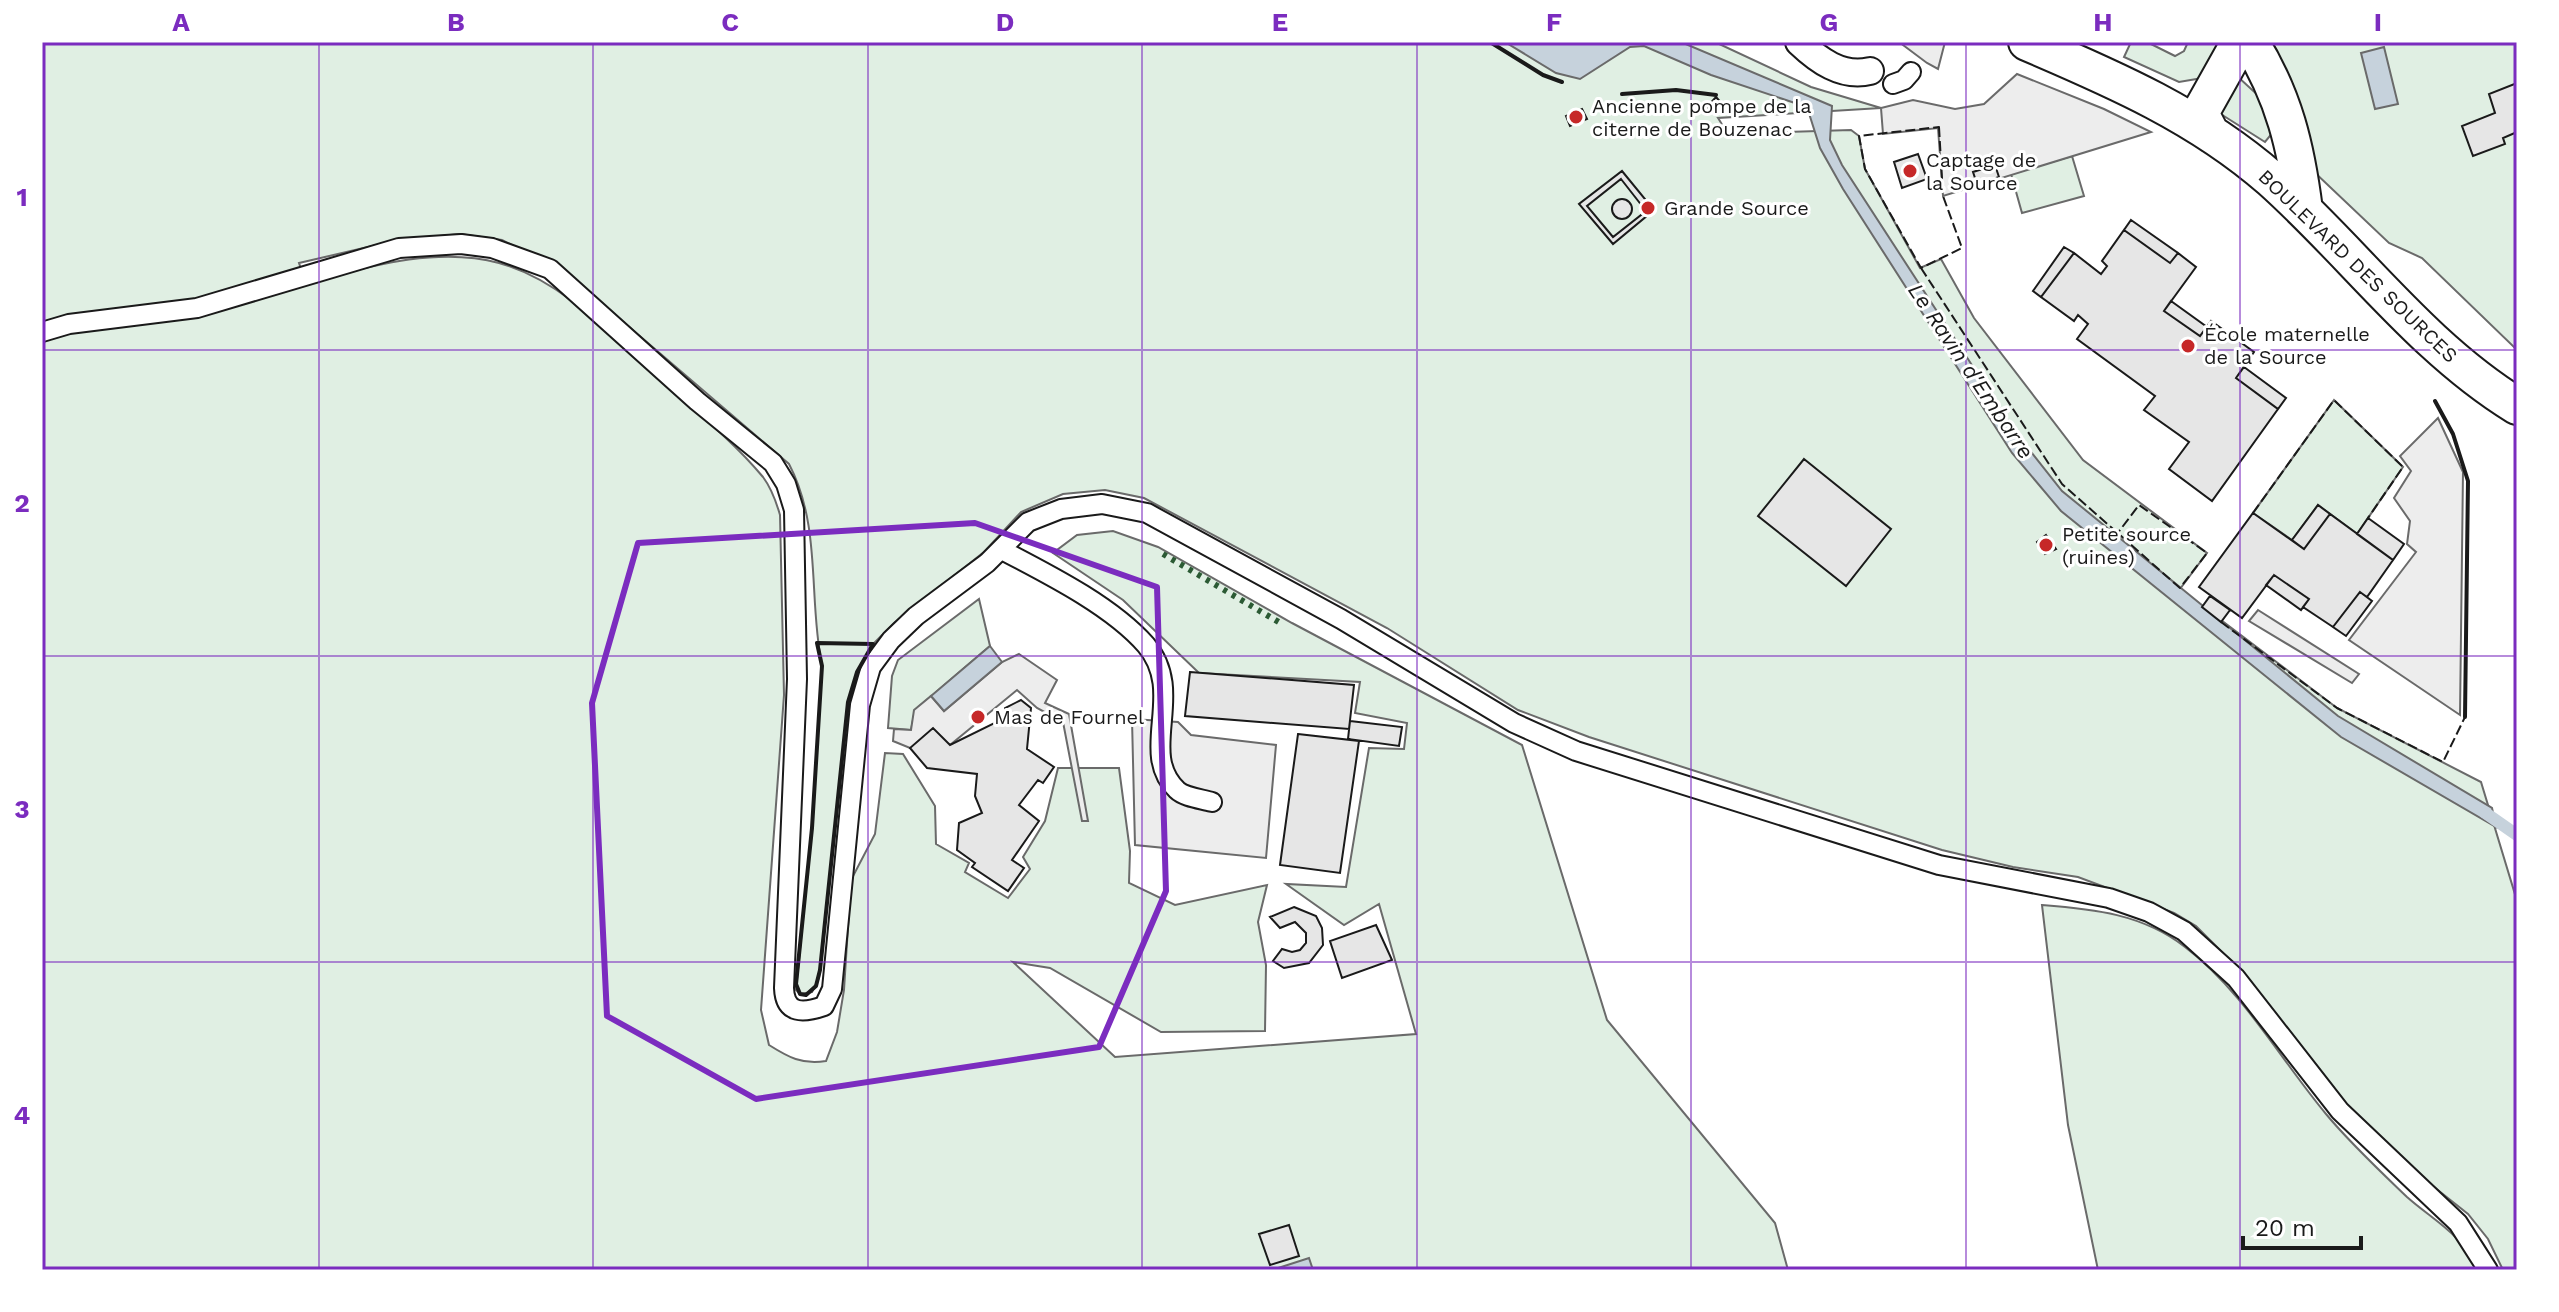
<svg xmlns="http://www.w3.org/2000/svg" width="2559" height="1312" viewBox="0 0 2559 1312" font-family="'Work Sans',sans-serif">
	<rect width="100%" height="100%" fill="#fff"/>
	<!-- green -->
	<path fill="#e0efe3" stroke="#6a6a6a" stroke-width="2" d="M42,42H1715L1811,87L1881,108L1718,118L1728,134L1851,130L1859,136L1865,169L1920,268L1941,259L1974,318L2083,460L2207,553L2180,589L2337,708L2481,782L2517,901V1270H2503L2488,1239L2468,1214L2410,1168L2350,1110L2242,972L2196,926L2174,913L2078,877L2013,867L1942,850L1589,737L1518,710L1387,628L1144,498L1105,490L1063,494L1021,512L984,552L894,623L873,644L857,672L848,702L819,978L812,992L800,994L796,990L812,828L822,666C808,598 822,527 789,464L564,271L502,240L460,234L398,240L299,263L306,283C367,267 436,246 499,263C565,281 615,339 665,384C698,413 735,443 763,477C772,489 776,501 780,515L784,695L761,1010L769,1045C788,1057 802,1065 826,1061L837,1032L844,990L851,880L875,834L885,753L903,754L935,806L936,844L969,863L965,872L1008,898L1030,869L1023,857L1045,821L1058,768H1119L1130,851L1129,883L1175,905L1267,885L1258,922L1266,965L1265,1031L1161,1032L1050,968L1013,962L1115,1057L1416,1034L1379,904L1344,925L1286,884L1346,887L1369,748L1404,749L1407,723L1355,713L1360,682L1199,673L1123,600L1053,553L1077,535L1113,531L1158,547L1292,623L1522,745L1607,1020L1775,1223L1788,1270H42Z
		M2131,42H2147L2175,56L2184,51L2188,42H2216V66L2208,77L2179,82L2124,57Z
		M2271,42H2517V350L2422,258L2389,243L2311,169L2293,85Z
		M2237,76L2261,98L2274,131L2265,142L2216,111Z
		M2072,156L2084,196L2022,213L2011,174Z
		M2334,400L2403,467L2357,534L2318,505L2292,540L2253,513Z
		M979,599L990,646L915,710L911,730L888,728L892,676L898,660Z
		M2042,905C2093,909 2143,914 2185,947C2243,991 2280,1059 2326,1114C2350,1143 2380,1171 2407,1197C2434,1221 2463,1234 2477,1270H2098L2068,1125Z"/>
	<!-- parking -->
	<path fill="#ededed" stroke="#6a6a6a" stroke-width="2" d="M1899,42H1945L1938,69L1927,63Z
		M2017,74L2104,109L2151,132L1943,196L1938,128L1883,134L1881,108L1913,100L1955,109L1984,104Z
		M2438,418L2463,472L2460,715L2349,640L2416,552L2407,544L2410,521L2394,498L2411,471L2400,456Z
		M2258,610L2359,674L2352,683L2249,621Z
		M1019,654L1057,680L1045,703L1069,714L1088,821H1082L1063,722L1037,708L1017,690L950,745L910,748L893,741L894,729L911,730L914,710L931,696L944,711L1002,662Z
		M1132,719L1178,722L1191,735L1276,745L1266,858L1135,845Z"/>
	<!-- water -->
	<path fill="#c6d2dc" stroke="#6a6a6a" stroke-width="2" d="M1505,42H1681L1832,106L1830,140L1842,165L2016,433L2062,491L2338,716L2492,808L2496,827L2341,737L2061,511L2012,453L1843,189L1820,148L1807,107L1711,75L1644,46L1630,47L1580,79L1556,73Z
		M2384,47L2398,104L2375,109L2361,53Z
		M990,646L1002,662L944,711L931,696Z
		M1309,1258L1313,1270H1272Z"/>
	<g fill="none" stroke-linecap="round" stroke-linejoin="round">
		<!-- stream -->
		<path stroke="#c6d2dc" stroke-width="12" d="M2484,812L2517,835"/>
	</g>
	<!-- building -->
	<path fill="#e6e6e6" stroke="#1a1a1a" stroke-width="2" fill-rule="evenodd" d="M2517,83V132L2503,138L2505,144L2473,156L2462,126L2495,113L2489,94Z
		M1716,97L1724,106L1715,114L1707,107Z
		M1582,109L1587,119L1570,126L1566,116Z
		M1918,154L1927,179L1902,188L1894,162Z
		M1995,165L1999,177L1977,184L1973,172Z
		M1622,171L1654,210L1613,244L1579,204ZM1621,179L1646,211L1613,237L1587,206Z
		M1612 209a10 10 0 1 1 20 0a10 10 0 1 1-20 0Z
		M2131,220L2178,253L2170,263L2124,230Z
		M2124,230L2170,263L2178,253L2196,267L2164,311L2200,336L2211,321L2254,352L2236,378L2278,409L2212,501L2169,469L2189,442L2144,410L2155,396L2077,339L2088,324L2078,315L2074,321L2041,297L2074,253L2101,274L2107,266L2102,261Z
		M2064,247L2074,253L2041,297L2033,291Z
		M2171,301L2207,327L2200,336L2164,311Z
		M2244,367L2286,398L2278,409L2236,378Z
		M1804,459L1891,529L1846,586L1758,516Z
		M2318,505L2330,514L2304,549L2292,540Z
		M2253,513L2304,549L2330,514L2393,560L2367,597L2360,592L2333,627L2303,607L2309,599L2274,575L2242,618L2199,587Z
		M2368,518L2404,544L2393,560L2357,534Z
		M2046,535L2056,549L2045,554L2037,542Z
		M2274,575L2309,599L2301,610L2266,585Z
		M2360,592L2372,601L2346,636L2333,627Z
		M2210,596L2230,610L2221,622L2202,607Z
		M1190,672L1354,685L1349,729L1185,716Z
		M1021,700L1031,708L1027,749L1054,767L1043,783L1038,780L1019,805L1039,821L1012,860L1024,868L1008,891L972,867L975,863L957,850L959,823L982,813L975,796L977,774L927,768L910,748L933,728L950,745L1005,718V708Z
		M1350,721L1402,727L1399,746L1348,739Z
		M1298,734L1359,741L1340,873L1280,865Z
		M1294,907L1316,916L1322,928L1323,945L1309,963L1284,968L1273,961L1282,949L1292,952L1300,950L1306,943V933L1295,922L1280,928L1270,917Z
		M1376,925L1392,960L1342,978L1330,941Z
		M1289,1225L1299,1256L1270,1265L1259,1234Z"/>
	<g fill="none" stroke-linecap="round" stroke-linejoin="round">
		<defs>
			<path id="service" d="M1893,84L1904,80L1911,72
				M42,332L69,324L197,308L399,248L461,244L492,248L550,269L697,401L773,463L786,484L794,510L797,679L784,988C785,1015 804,1013 824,1006L832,989L860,705L871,667L891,640L916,616L987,563L1028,522L1061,509L1102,504L1147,513L1341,619L1514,723L1576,751L1939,865L2109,898L2149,912L2184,931L2236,978L2340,1111L2458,1223L2488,1270
				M1002,550C1048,574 1112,606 1146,645C1187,693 1137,752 1177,790C1184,797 1202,799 1212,802"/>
			<path id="pedestrian" d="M1799,42C1818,60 1842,78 1870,71"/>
			<path id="minor" d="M2027,42C2114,79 2199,116 2271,179C2354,253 2421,347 2517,406
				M2250,42C2284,96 2296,147 2304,210
				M2211,134L2202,117L2203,108L2240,42"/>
		</defs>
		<!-- service casing -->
		<use href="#service" stroke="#1a1a1a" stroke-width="22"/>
		<!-- pedestrian casing -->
		<use href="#pedestrian" stroke="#1a1a1a" stroke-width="30"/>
		<!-- minor casing -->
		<use href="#minor" stroke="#1a1a1a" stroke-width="40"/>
		<!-- service -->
		<use href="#service" stroke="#fff" stroke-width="18"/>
		<!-- pedestrian -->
		<use href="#pedestrian" stroke="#fff" stroke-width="26"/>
		<!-- minor -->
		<use href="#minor" stroke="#fff" stroke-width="36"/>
		<!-- hedge -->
		<path stroke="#2b5a34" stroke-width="6" stroke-dasharray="4 6" stroke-linecap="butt" d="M1163,554L1282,624"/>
		<!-- fence -->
		<path stroke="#1a1a1a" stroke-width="2" stroke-dasharray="10 4" stroke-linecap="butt" d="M1939,127L1943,196L1962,248L1921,268L1865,169L1859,136Z
			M1921,268L2062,484L2180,588L2207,553L2139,505L2117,534
			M2253,513L2334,400L2403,467L2368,518
			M2221,622L2337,708L2443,762L2465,717"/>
		<!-- wall -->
		<path stroke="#1a1a1a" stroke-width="4" d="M1490,42L1543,75L1562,82
			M1622,94L1676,90L1716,95
			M2435,401L2453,434L2468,481L2465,717
			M817,643L873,644L857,672L848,702L820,970L816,986L806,995L800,994L796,984L812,828L822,666Z"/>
	</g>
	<!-- marked area -->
	<path fill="none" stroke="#7b2cbf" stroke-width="6" stroke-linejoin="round" d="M975,523L1157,587L1166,891L1099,1047L756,1099L607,1016L592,703L638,543Z"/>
	<!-- grid -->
	<path fill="none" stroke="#7b2cbf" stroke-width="2" stroke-opacity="0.55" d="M319,42V1270M593,42V1270M868,42V1270M1142,42V1270M1417,42V1270M1691,42V1270M1966,42V1270M2240,42V1270M42,350H2517M42,656H2517M42,962H2517"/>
	<!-- markers -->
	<g fill="#c62828" stroke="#fff" stroke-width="3">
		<circle cx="1576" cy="117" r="8"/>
		<circle cx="1910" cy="171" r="8"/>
		<circle cx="1648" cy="208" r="8"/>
		<circle cx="2188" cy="346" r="8"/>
		<circle cx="2046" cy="545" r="8"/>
		<circle cx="978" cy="717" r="8"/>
	</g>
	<g text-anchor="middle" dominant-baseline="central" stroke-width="6" stroke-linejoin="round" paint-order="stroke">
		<!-- poi labels -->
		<g font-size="20" fill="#1a1a1a" stroke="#fff" text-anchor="start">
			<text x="1592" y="106">Ancienne pompe de la<tspan x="1592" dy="23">citerne de Bouzenac</tspan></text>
			<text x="1926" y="160">Captage de<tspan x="1926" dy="23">la Source</tspan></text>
			<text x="1664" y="208">Grande Source</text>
			<text x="2204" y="334">École maternelle<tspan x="2204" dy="23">de la Source</tspan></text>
			<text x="2062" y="534">Petite source<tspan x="2062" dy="23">(ruines)</tspan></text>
			<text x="994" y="717">Mas de Fournel</text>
		</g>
		<!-- street labels -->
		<g font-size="20" fill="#1a1a1a" stroke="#fff">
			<text transform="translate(2358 266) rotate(44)">BOULEVARD DES SOURCES</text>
		</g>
		<!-- water labels -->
		<g font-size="22" font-style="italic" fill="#1a1a1a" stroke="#fff">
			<text transform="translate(1971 371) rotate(56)">Le Ravin d'Embarre</text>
		</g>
	</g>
	<!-- border -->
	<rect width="2559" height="1312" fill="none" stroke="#ffffff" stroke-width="88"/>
	<!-- scale -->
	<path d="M2243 1236v12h118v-12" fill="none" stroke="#1a1a1a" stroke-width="4"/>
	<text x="2255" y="1236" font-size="24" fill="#1a1a1a" stroke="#ffffff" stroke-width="6" paint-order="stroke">20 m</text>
	<rect x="44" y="44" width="2471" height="1224" fill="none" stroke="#7b2cbf" stroke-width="3"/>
	<g font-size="26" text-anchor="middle" font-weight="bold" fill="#7b2cbf">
		<text x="181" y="31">A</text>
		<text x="456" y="31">B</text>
		<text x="730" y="31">C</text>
		<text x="1005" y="31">D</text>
		<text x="1280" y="31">E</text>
		<text x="1554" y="31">F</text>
		<text x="1829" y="31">G</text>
		<text x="2103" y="31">H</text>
		<text x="2378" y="31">I</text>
		<text x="22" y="206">1</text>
		<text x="22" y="512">2</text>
		<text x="22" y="818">3</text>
		<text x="22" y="1124">4</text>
	</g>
</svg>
